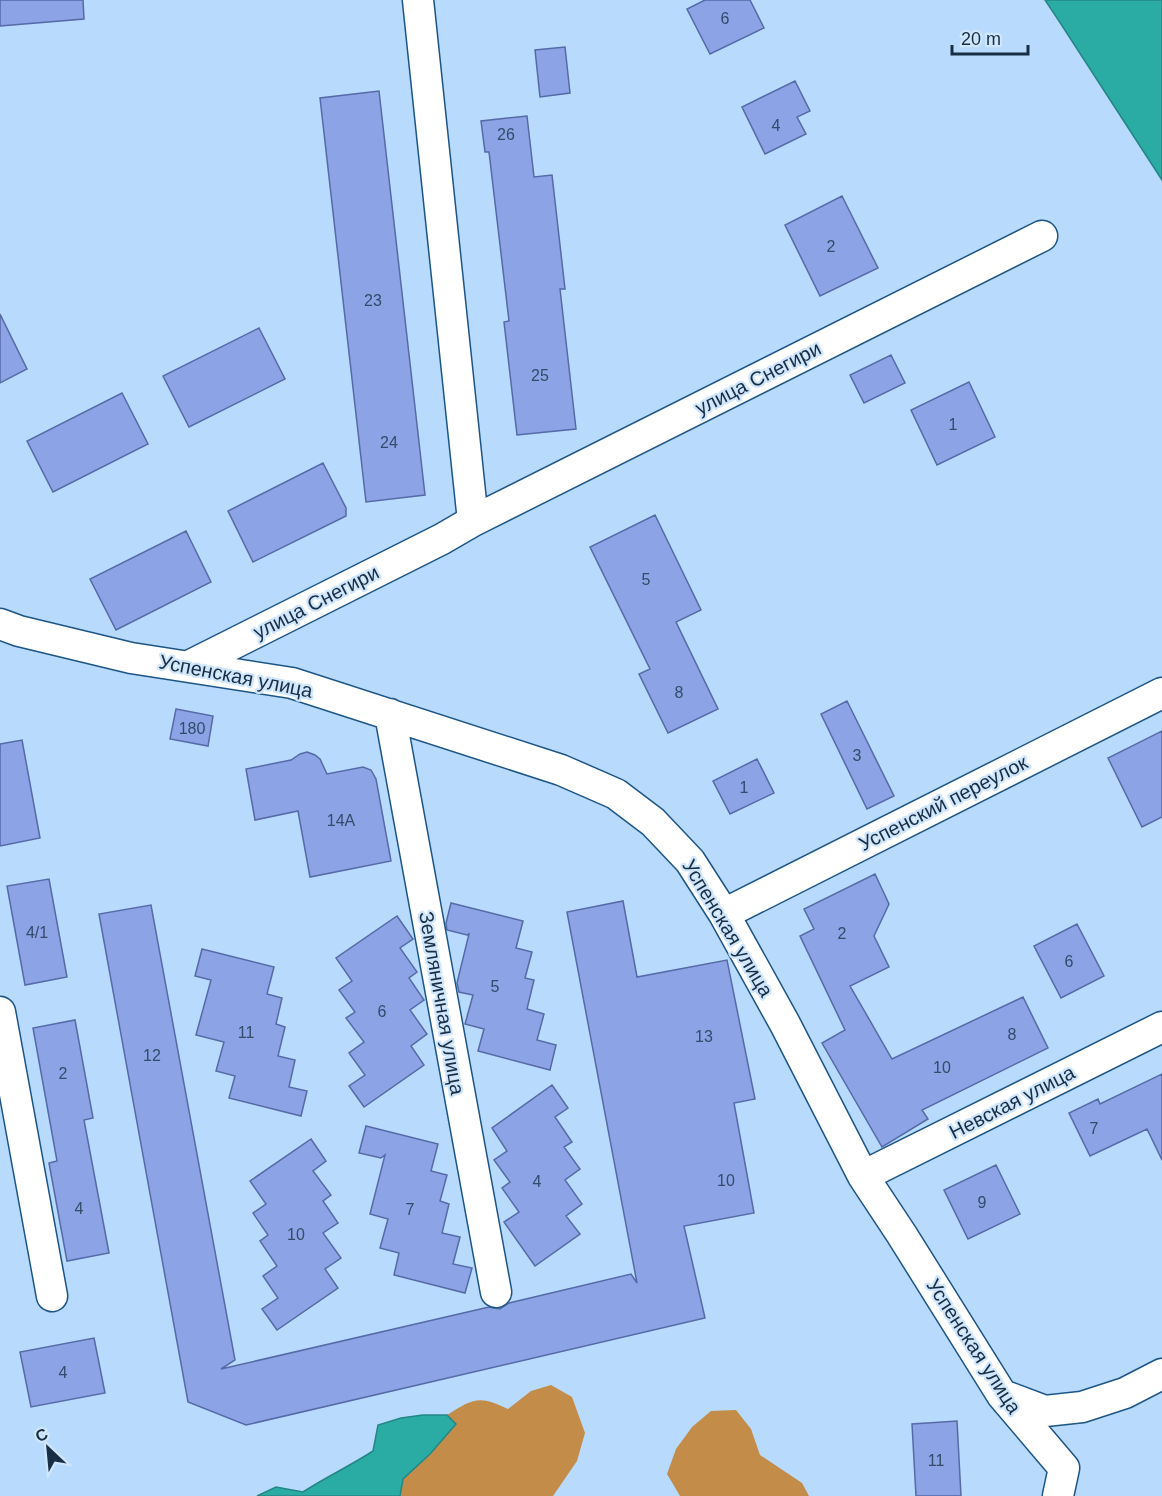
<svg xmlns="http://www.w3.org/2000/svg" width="1162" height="1496" viewBox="0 0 1162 1496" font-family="Arial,sans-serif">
	<rect width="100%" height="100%" fill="#b8dafc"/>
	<!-- forest -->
	<path fill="#c48c49" d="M551,1385L572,1397L585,1433L577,1461L553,1496H400L403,1479L430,1454L455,1424L447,1415C473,1398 480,1395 508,1409L531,1391Z
		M736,1410L751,1429L760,1455L802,1483L809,1496H680L667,1474L676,1449L692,1427L711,1411Z"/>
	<!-- water -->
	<path fill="#2aaca4" stroke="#248687" stroke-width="1.5" d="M1045,0H1162V180L1059,21Z
		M423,1415H447L456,1424L430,1454L403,1479L400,1496H257L276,1487L303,1492C326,1477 350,1466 373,1451L378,1425L401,1418Z"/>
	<!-- building -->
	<path fill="#8ca3e5" stroke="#556aa7" stroke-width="1.5" d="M0,0H83L84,19L0,26Z
		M705,0H750L764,28L710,54L687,9Z
		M565,47L570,93L540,97L535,50Z
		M795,81L810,111L797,117L806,134L765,154L742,107Z
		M379,91L425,495L366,502L320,98Z
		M527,116L534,177L552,175L565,289H560L576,429L517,435L504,322L509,321L489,152H485L481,121Z
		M842,196L878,268L820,296L785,225Z
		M0,314L27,369L0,383Z
		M259,328L285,379L189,427L163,376Z
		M891,355L905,383L864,403L850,375Z
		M969,382L995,437L937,465L911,410Z
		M122,393L148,444L53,492L27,441Z
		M323,463L346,508V516L253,562L228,511Z
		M655,515L701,610L676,622L718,709L668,733L639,674L650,669L590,547Z
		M186,531L211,582L116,630L90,579Z
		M847,701L894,796L867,809L821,714Z
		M176,709L213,716L208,746L170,739Z
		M1162,731V817L1142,827L1108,758Z
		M22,740L40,838L0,846V744Z
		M307,752L315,755L320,759L327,774L363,767L371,770L376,779L391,861L310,877L298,811L255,820L246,769L291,760L300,754Z
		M757,759L774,793L730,814L713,781Z
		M875,874L889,904L874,936L889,967L850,986L892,1059L1023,997L1048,1048L922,1110L928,1119L882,1147L822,1043L845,1030L800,936L814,929L804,909Z
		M49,879L67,977L25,985L7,886Z
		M623,901L637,977L727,960L755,1099L734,1103L754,1213L684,1226L705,1318L246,1425L188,1402L99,914L151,905L235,1360L221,1369L489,1307L500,1309L509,1303L631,1274L637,1283L567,912Z
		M451,903L523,921L516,948L532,952L525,978L534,980L527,1009L544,1014L537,1040L556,1045L550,1070L478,1051L484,1029L465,1024L473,995L459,992L457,983L469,934L467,935L447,930L446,923Z
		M397,916L413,939L400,948L417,972L409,978L424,1000L410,1010L427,1034L411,1046L424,1065L364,1107L349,1086L365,1075L349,1053L364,1042L346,1018L355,1012L339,990L352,981L336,958Z
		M1077,924L1104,976L1061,998L1034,946Z
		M202,949L274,967L267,994L282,998L276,1024L285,1027L278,1056L295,1060L289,1087L307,1091L301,1116L229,1098L235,1076L216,1071L224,1042L196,1035L211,980L195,976Z
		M75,1020L93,1118L84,1120L109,1253L67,1261L49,1163L57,1161L33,1028Z
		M1162,1074V1160L1147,1129L1090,1156L1069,1113L1098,1099L1100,1104Z
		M552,1085L568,1108L555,1117L572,1142L564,1147L580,1169L565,1180L582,1204L566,1216L580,1234L535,1266L504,1222L519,1212L502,1188L510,1182L494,1160L507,1151L492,1128Z
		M366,1126L438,1144L431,1171L447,1175L440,1201L449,1204L442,1233L460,1237L453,1264L472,1268L465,1293L394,1275L399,1253L380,1248L388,1219L370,1214L385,1155L381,1158L359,1153Z
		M311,1139L326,1161L313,1171L331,1195L323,1201L338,1223L323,1233L341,1258L325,1269L338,1288L277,1330L262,1309L278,1298L263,1276L277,1266L260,1241L268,1235L253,1213L266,1204L250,1181Z
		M996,1165L1020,1214L968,1239L944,1190Z
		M94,1338L105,1393L31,1407L20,1352Z
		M957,1421L961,1496H916L912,1424Z"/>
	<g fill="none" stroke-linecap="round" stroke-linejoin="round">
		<defs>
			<path id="minor" d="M473,521L1042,236
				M0,624L19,631L131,658L292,683L561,770L616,794L653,822L690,861L724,914L785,1024L863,1176L902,1235L1002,1395L1064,1468L1058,1496
				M189,666L442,539L473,521L418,0
				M390,714L496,1292
				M724,914L1162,693
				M0,1012L52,1296
				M863,1176L1162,1027
				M1005,1396L1045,1411L1082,1407L1125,1393L1162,1374"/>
		</defs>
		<!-- minor casing -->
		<use href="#minor" stroke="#1c5586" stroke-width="33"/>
		<!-- minor -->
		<use href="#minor" stroke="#fff" stroke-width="30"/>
	</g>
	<g text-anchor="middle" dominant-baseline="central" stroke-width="4.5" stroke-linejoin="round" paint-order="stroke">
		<!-- number labels -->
		<g font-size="16" fill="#344b6c">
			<text x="725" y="18">6</text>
			<text x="776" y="125">4</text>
			<text x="506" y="134">26</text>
			<text x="831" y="246">2</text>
			<text x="373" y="300">23</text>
			<text x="540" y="375">25</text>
			<text x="953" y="424">1</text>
			<text x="389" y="442">24</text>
			<text x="646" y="579">5</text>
			<text x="679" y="692">8</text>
			<text x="192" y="728">180</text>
			<text x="857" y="755">3</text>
			<text x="744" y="787">1</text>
			<text x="341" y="820">14А</text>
			<text x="37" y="932">4/1</text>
			<text x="842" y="933">2</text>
			<text x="1069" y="961">6</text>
			<text x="495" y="986">5</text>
			<text x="382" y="1011">6</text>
			<text x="246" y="1032">11</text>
			<text x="1012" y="1034">8</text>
			<text x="704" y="1036">13</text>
			<text x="152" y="1055">12</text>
			<text x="942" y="1067">10</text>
			<text x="63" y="1073">2</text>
			<text x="1094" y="1128">7</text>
			<text x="726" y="1180">10</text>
			<text x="537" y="1181">4</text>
			<text x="982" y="1202">9</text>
			<text x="79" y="1208">4</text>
			<text x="410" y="1209">7</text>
			<text x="296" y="1234">10</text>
			<text x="63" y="1372">4</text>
			<text x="936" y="1460">11</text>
		</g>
		<!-- street labels -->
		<g font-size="20" fill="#172e44" stroke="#cfe6fd">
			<text transform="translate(758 378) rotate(-27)">улица Снегири</text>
			<text transform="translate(316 602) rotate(-27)">улица Снегири</text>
			<text transform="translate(236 676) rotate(11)">Успенская улица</text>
			<text transform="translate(943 803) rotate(-27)">Успенский переулок</text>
			<text transform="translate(728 928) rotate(59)">Успенская улица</text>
			<text transform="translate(442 1003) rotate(80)">Земляничная улица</text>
			<text transform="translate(1012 1102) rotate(-27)">Невская улица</text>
			<text transform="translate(974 1346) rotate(57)">Успенская улица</text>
		</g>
	</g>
	<!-- north arrow -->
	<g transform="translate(48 1448) rotate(334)" stroke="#cfe6fd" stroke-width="4.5" paint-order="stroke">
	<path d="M0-4.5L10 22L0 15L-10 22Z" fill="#172e44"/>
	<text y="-9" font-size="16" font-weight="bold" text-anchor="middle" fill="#172e44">С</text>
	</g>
	<!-- scale -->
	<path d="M952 45v9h76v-9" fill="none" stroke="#172e44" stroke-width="3"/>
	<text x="961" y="45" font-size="18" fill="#172e44" stroke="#cfe6fd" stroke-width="4.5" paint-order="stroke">20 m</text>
</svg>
